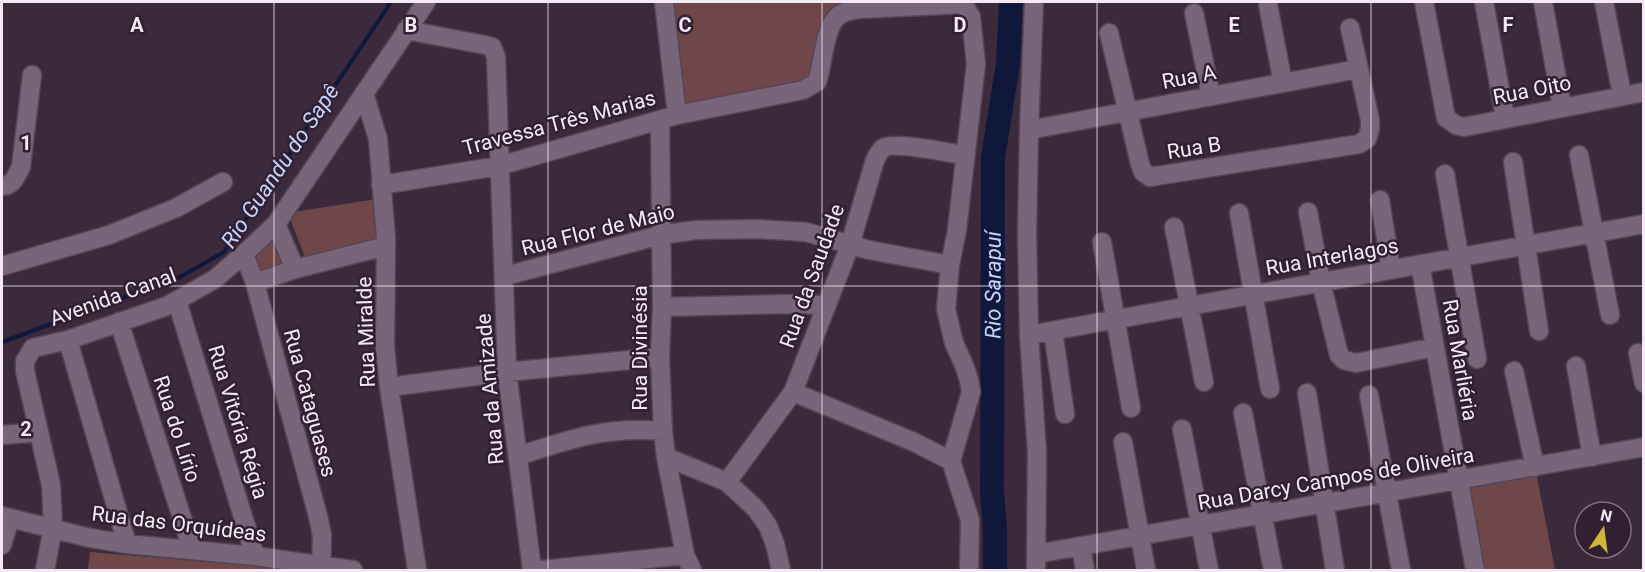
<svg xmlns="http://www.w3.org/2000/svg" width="1645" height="572" viewBox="0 0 1645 572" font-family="Roboto,sans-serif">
	<rect width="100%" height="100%" fill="#3b2a3c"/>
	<!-- green -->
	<path fill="#704748" d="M668,2H898L838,12L817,74L802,89L681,112Z
		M376,199L383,238L306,260L288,213Z
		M276,232L286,266L258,280L251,248Z
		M1535,467L1555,570H1475L1459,480Z
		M90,552L257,566L311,564V570H88Z"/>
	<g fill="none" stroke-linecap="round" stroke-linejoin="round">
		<!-- stream -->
		<path stroke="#0f183b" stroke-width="4" d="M2,342L180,277L224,252L391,2"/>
		<!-- river -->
		<path stroke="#0f183b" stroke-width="24" id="s1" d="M995,570V528L992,493L993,157L1008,64L1011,2"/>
		<defs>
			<path id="minor" d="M664,2L677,115
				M962,2L971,17L976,64L957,230L950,265L946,309L954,343L964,365L969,380L971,392L951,461L970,520L969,570
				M1034,2L1029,130L1027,233L1029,335L1037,452L1036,570
				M1424,2L1446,118L1456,125L1464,127L1644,92
				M1484,2L1505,117
				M1543,2L1562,107
				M1604,2L1622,95
				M1268,5L1283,83
				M1194,13L1211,96
				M406,30L485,45L492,47L496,57L507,372L532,570
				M1109,33L1140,164L1143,172L1150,177L1359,144L1367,139L1370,129V120L1350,28
				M364,93L378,139L386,238L385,347L389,387L417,570
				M660,121L662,307L660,357L663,431L666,457L685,555L692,570
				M1029,130L1358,69
				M1579,155L1610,315
				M1513,162L1539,331
				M1445,174L1477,359
				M381,185L499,166L677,115L803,90L817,82C823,65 824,29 837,17C843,11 851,10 859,9L963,4
				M2,186C13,186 16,176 21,167L32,75
				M1380,200L1391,270
				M1308,212L1321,282L1339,355L1344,360L1356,363L1435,347
				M1239,213L1270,389
				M276,224L295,269
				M1174,227L1204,382
				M1102,242L1131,408
				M244,254L255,283L319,520L322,536L321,570
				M1420,264L1475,570
				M2,266L109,235L176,208L223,182
				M505,276L661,235L696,230L759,229L806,232L869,250L950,265
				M255,283L295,269L386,246
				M177,301L255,556
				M662,307L788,304L827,305
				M119,322L192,549
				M1053,331L1065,414
				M1029,335L1644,224
				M68,340L127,544
				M1638,353L1644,383
				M1576,366L1592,457
				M1514,371L1535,467
				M389,387L507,372L660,357
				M793,392L914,442L951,461
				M1307,393L1335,570
				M1369,395L1401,570
				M1243,413L1273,570
				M1182,429L1209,570
				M2,435L39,432
				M1123,442L1146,570
				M518,456C570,439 607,426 663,431
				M666,457L727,482L756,509L768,526L775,544L781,570
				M727,482L793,392L850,245L875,160C877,156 880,151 883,148C893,141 950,153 964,155
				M2,516L90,538L127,544L255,556L353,570
				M2,545L10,518
				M1081,546L1085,570
				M1036,554L1644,447
				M45,570L53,527L51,485L25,371V361L33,348L68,340L167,306L215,279L244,254L276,224L426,2
				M542,570L685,555"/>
		</defs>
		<!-- minor casing -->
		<use href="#minor" stroke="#544655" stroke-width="21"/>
		<!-- minor -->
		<use href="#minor" stroke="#786579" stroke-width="18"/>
	</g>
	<!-- grid -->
	<path fill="none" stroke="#f4e9f4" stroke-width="1.5" stroke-opacity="0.55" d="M274,2V570M548,2V570M822,2V570M1097,2V570M1371,2V570M2,286H1644"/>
	<g text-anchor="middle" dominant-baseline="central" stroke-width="5" stroke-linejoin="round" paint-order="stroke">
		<!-- street labels -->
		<g font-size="21" fill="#f4e9f4" stroke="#302032">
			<text transform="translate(1189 77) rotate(-11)">Rua A</text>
			<text transform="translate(1532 90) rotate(-11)">Rua Oito</text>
			<text transform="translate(559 123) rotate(-15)">Travessa Três Marias</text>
			<text transform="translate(1194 148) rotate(-9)">Rua B</text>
			<text transform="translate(598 230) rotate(-14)">Rua Flor de Maio</text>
			<text transform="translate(1332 257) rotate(-10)">Rua Interlagos</text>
			<text transform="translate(812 276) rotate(-70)">Rua da Saudade</text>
			<text transform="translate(113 297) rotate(-20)">Avenida Canal</text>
			<text transform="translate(366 332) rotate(-92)">Rua Miralde</text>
			<text transform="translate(640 348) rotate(-90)">Rua Divinésia</text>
			<text transform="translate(1460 360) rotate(80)">Rua Marliéria</text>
			<text transform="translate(490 389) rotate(-95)">Rua da Amizade</text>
			<text transform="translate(310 403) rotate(75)">Rua Cataguases</text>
			<text transform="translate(238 422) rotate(73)">Rua Vitória Régia</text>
			<text transform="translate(177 429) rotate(72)">Rua do Lírio</text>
			<text transform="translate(1336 479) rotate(-10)">Rua Darcy Campos de Oliveira</text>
			<text transform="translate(179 524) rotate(7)">Rua das Orquídeas</text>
		</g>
		<!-- water labels -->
		<g font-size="22" font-style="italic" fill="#c5d4fc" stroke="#302032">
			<text transform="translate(280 166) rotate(-56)">Rio Guandu do Sapê</text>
			<text stroke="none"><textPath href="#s1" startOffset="285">Rio Sarapuí</textPath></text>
		</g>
	</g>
	<g font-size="20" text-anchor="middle" font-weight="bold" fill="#f4e9f4" stroke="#302032" stroke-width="5" stroke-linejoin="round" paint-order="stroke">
		<text x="137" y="32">A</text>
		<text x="411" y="32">B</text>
		<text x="685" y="32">C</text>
		<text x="960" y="32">D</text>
		<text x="1234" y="32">E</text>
		<text x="1508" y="32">F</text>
		<text x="26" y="150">1</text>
		<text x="26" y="436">2</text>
	</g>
	<!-- border -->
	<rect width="1645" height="572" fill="none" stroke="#f4e9f4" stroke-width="6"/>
	<!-- north arrow -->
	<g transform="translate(1603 530) rotate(13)"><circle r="28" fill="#302032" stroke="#7e7080" stroke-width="1.5"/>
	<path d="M0-4.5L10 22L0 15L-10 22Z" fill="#cfb837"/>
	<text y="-9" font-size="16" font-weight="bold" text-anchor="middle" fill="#f4e9f4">N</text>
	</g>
</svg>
